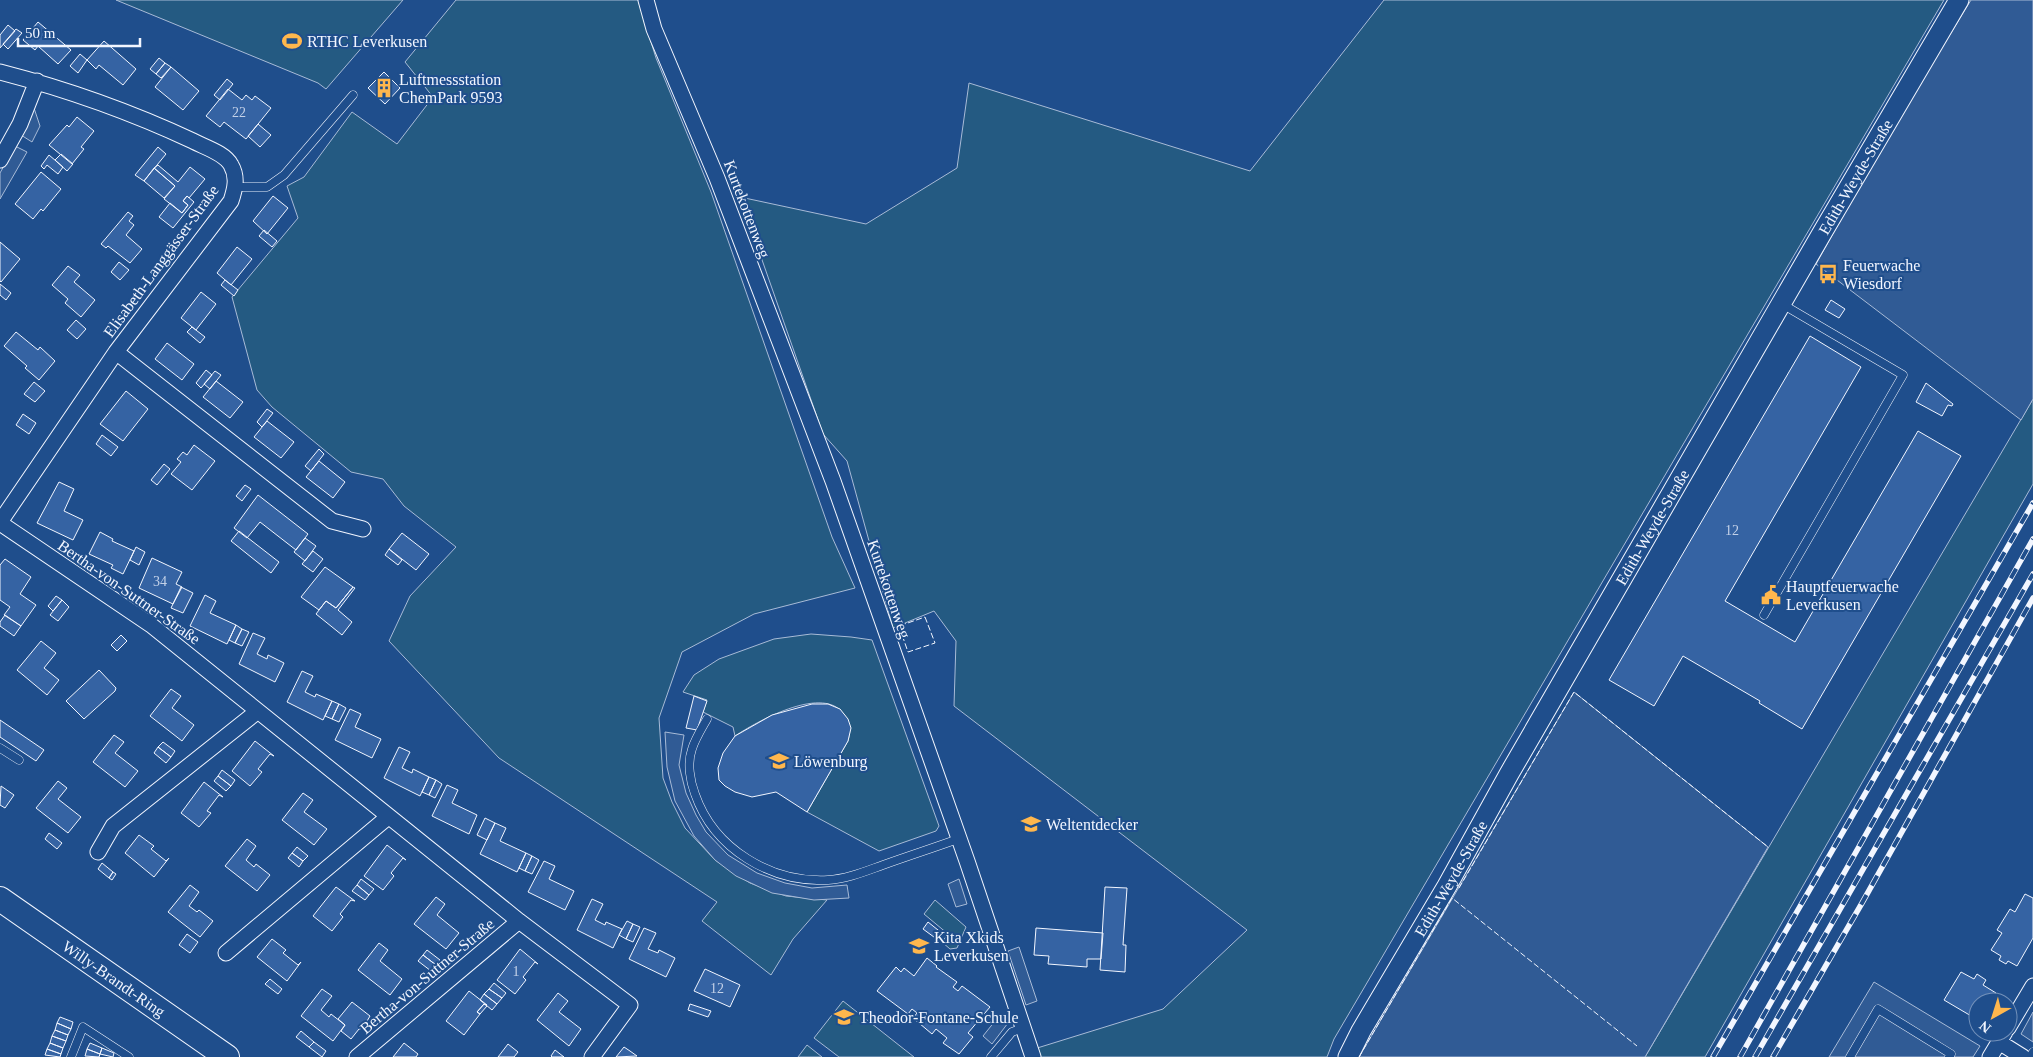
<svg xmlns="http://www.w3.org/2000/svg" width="2033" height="1057" viewBox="0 0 2033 1057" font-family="Georgia,serif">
	<rect width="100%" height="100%" fill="#1f4e8c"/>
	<!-- green -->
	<path fill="#245a82" stroke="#a8bbd7" d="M116,0H403L326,89L318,83Z
		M456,0H638L656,58L711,192L832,537L855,588L754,614L682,652L659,718L663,778L672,802L685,828L715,860L750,883L786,896L827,900L793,939L771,975L702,921L717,902L499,758L389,641L410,596L456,547L404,506L383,479L351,472L272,407L257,390L232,297L298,218L287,186L304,177L352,112L397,144L433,97L405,62Z
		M1384,0H1944L1334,1039L1327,1057H1037L1034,1049L1163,1009L1247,930L954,706L956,641L934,611L893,628L847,461L823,434L740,197L866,224L957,168L969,83L1250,171Z
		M2033,399V484L1705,1057H1645Z
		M811,634L851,637L872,640L939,826L936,831L879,851L807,812L848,741C851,729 851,722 842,712C820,686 756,722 735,736L733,727L703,712L707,700L683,692L694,675L719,659L774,639Z
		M935,900L966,927L957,948L950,949L942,942L948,934L924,914Z
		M843,1001L914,1057H839L814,1038Z
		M807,1045L822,1057H798Z"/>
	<!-- parking -->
	<path fill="#305b95" stroke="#a8bbd7" d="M1971,0H2033V399L2021,420L1816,264L1923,73L1946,41Z
		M34,108L40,126L32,142L21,135Z
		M15,146L27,152L0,199V173Z
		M1574,692L1768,847L1645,1057H1359Z
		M665,732L684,735L679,765L686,793L696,815L706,832L728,855L757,873L785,883L812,888L847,885L849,898L814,900L772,893L736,876L715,860L694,836L675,801L667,767Z
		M959,879L967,904L956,907L948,884Z
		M1019,947L1037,1001L1026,1005L1008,951Z
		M1874,982L1980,1046L1973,1057H1829Z
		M2033,1012V1042L2021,1034Z
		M999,1016L1008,1023L992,1044L983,1036Z"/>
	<!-- building -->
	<path fill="#3563a3" stroke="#f2f6ff" d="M38,22L71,50L58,64L38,46L35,50L23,40Z
		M8,25L15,31L0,48V35Z
		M16,29L22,33L8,49L3,44Z
		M104,41L136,69L123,85L99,65L96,69L87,60Z
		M80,54L87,60L78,73L70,66Z
		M159,58L165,63L156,74L150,69Z
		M165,63L171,67L161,78L156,74Z
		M171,67L199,91L183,110L155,87Z
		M384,72L400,88L385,104L368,88Z
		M227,79L233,84L220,100L214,95Z
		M228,89L242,100L246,95L252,100L255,96L271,108L246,139L224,122L220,127L206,116Z
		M77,117L94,131L81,147L84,149L72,164L49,145L67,125L69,127Z
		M258,124L271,135L260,147L248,136Z
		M158,147L166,154L144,181L135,175Z
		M61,154L73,164L67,171L55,160Z
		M49,155L63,167L58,174L47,165L44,169L41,166Z
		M158,165L178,182L190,167L205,179L189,198L187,196L183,201L188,205L182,213L164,199L175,186L154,168Z
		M154,168L175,186L164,198L144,181Z
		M41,172L61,189L43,211L41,209L33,219L15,204Z
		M187,196L194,202L173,228L159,217L170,203L182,213L188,205L183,201Z
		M273,196L288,208L267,234L253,221Z
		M128,212L133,216L129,221L134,225L126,235L142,249L130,263L108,246L106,248L101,244Z
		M264,230L277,241L272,247L259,236Z
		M0,242L20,259L1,282L0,281Z
		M237,247L252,259L231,285L217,273Z
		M119,262L129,270L120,280L111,272Z
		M68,266L80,275L74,282L95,300L81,317L65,303L68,299L52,285Z
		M225,280L238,290L234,296L221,285Z
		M0,284L11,293L6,300L0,295Z
		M201,292L216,304L196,330L181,318Z
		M1831,300L1845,309L1839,318L1825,310Z
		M76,320L86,329L77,339L67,330Z
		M192,327L205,337L200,343L187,332Z
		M16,332L38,350L40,347L55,361L39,380L25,368L27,366L4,346Z
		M1810,336L1861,367L1725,601L1795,642L1918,431L1961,456L1802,729L1759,703L1760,701L1683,656L1654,706L1609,680Z
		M167,343L194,364L182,380L155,359Z
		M206,370L212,375L201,388L196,383Z
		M215,371L221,375L210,389L204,384Z
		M216,381L243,402L230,418L203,397Z
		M34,382L45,391L35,402L24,394Z
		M1926,383L1953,404L1952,406L1948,405L1942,416L1916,402Z
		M126,391L148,409L123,441L100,424Z
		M267,409L273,413L262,427L257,422Z
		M23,414L36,423L29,434L16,425Z
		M267,421L294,442L281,458L254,437Z
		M102,435L118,447L111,456L96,444Z
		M194,445L215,461L192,490L171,474L181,462L177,459L183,452L187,455Z
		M319,449L324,454L311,471L305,466Z
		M319,461L345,482L333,498L306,477Z
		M164,464L170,469L157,485L151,480Z
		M59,482L74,489L64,511L83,520L73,540L37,523Z
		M245,485L251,489L242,501L236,496Z
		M258,495L308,534L296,550L260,522L247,538L234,528Z
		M239,531L279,562L271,573L231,541Z
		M100,532L113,539L112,541L134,551L123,574L111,568L113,565L89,554Z
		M402,533L429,554L416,570L389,549Z
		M305,538L316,546L305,561L294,552Z
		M136,547L145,552L139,565L130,560Z
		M389,549L402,560L398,565L385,555Z
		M313,551L323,559L313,572L302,564Z
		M152,558L182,572L176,584L182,587L173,604L139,588Z
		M5,559L31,577L20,594L36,605L21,626L4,615L10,607L0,600V565Z
		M325,567L353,587L336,608L326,601L319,610L301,597Z
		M181,587L193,593L183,613L171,608Z
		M353,587L355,588L338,610L352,622L342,635L316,614L326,601L336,608Z
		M205,595L216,601L210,613L236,625L227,644L190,626Z
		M56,596L62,600L53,611L48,606Z
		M62,600L69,607L58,621L50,615Z
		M5,615L21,626L14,636L0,626V622Z
		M236,625L242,629L235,643L229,640Z
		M242,629L249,632L242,646L235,643Z
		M253,633L265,638L257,654L267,659L268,655L284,663L275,682L239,664Z
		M121,635L127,641L117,651L111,645Z
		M41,641L56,653L44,668L59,680L47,695L17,670Z
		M99,670L116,688L115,691L84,719L66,701Z
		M302,671L313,676L305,692L315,697L316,694L332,701L323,720L287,702Z
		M171,689L181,696L172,708L194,725L182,741L150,716Z
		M694,696L707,701L697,730L686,728Z
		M332,701L339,704L332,719L325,716Z
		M339,704L346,708L339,722L332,719Z
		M812,704H828L840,709L848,719L851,728L848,741L807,812L776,792L752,797L735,792L725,786L719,780L718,768L723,753L735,736L772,715Z
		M350,709L361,714L355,727L381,739L372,758L335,740Z
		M0,720L44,750L36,761L0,737Z
		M114,735L124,742L115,753L138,771L125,787L93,762Z
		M255,741L274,756L270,754L258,769L262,772L250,786L232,771Z
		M163,742L175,751L171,757L158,747Z
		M158,747L171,757L166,763L154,753Z
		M399,747L410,752L402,768L412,773L413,769L429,777L420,796L384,778Z
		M222,770L235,780L231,786L218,776Z
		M218,776L231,786L226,791L214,781Z
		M429,777L436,780L429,795L422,792Z
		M436,780L442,784L435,798L429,795Z
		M58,781L67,788L58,799L81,817L68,833L36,808Z
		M204,782L223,797L219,795L207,811L211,813L199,827L181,813Z
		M447,785L458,790L452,803L477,815L469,834L432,816Z
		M1,786L14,795L5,808L0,805Z
		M303,793L313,800L304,812L327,829L314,845L282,820Z
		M485,818L495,823L487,840L477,835Z
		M495,823L506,828L500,841L526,853L517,872L480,854Z
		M49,833L62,843L57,849L45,839Z
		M139,835L154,846L151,849L166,861L169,858L154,877L125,853Z
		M247,839L256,846L246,860L254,867L256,864L270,875L257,891L225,866Z
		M387,845L406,860L403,858L391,873L394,876L383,890L364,876Z
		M297,847L308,856L303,861L292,853Z
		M292,853L303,861L299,867L288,858Z
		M526,853L532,856L525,871L519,868Z
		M532,856L539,860L532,874L525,871Z
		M544,861L555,866L549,879L574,891L565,910L528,892Z
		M102,863L113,872L109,878L98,869Z
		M113,872L116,874L112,880L109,878Z
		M361,879L374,889L369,895L357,885Z
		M190,885L199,892L189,906L197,912L199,910L213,921L200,937L168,912Z
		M357,885L369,895L365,900L352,891Z
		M336,887L355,901L351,900L340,914L343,917L332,931L313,916Z
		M1105,887L1127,888L1123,945H1126L1125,972L1100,970Z
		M2025,894L2033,898V938L2017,966L2008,961L2006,964L1999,960L2001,956L1991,950L2002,933L1997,930L2010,909L2015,912Z
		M436,897L445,904L437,915L459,933L446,949L414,924Z
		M592,899L603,904L595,920L605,925L606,922L622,929L613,948L577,930Z
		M627,921L633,924L626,939L619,935Z
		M928,922L943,934L938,940L923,929Z
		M633,924L640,927L633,942L626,939Z
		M644,928L656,933L648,949L658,953L659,950L675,958L666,977L629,959Z
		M1036,928L1103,933L1101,959H1087V967L1048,964L1049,956L1034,955Z
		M187,934L198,942L190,953L179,945Z
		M272,939L286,950L283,953L298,965L301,962L287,981L257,957Z
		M379,943L388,950L380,961L402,979L390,995L358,970Z
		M520,949L538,964L535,962L523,977L526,980L515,994L497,980Z
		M427,950L440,960L436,965L423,955Z
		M423,955L436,965L431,971L418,961Z
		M927,958L937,966L936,967L957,982L953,987L958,991L962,986L990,1007L968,1033L973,1037L959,1054L943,1043L947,1038L936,1029L932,1034L913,1018L917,1013L912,1009L908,1014L877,991L896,967L901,972L904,968L914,976Z
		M705,969L740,985L730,1007L694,991Z
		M1961,972L1974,979L1977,974L1986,980L1983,985L1996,993L1990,1002H1978V1020L1944,1000Z
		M270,979L282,989L278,994L265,984Z
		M494,983L506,993L502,998L489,989Z
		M322,989L332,996L321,1010L329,1017L331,1014L345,1025L333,1041L301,1016Z
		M489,989L502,998L497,1004L484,994Z
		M469,991L487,1005L484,1004L477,1012L480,1014L464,1035L446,1021Z
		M558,993L568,1001L559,1012L581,1029L569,1046L537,1020Z
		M484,994L497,1004L492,1010L480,1000Z
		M352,1002L370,1016L363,1028L359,1029L351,1039L341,1031L345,1025L338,1019Z
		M484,1004L487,1006L480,1014L477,1012Z
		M690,1004L711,1011L708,1017L688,1010Z
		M60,1017L73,1022L71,1029L57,1023Z
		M57,1023L71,1029L68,1035L55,1030Z
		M55,1030L68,1035L66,1041L52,1036Z
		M301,1031L314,1042L309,1047L296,1037Z
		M52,1036L66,1041L63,1048L50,1043Z
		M314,1042L326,1051L322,1057L309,1047Z
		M50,1043L63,1048L61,1054L47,1049Z
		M90,1043L102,1048L100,1054L87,1049Z
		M404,1043L418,1054L416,1057H393Z
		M508,1044L518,1052L514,1057H498Z
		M624,1047L630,1051L637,1056L616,1057Z
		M102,1048L114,1053L113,1057L100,1054Z
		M47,1049L61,1054L60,1057L45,1055Z
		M87,1049L100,1054L99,1057L85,1056Z
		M555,1050L564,1057H552L551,1056Z"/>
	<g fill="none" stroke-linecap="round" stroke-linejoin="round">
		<defs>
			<path id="service" d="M236,187H267L284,175L353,95
				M1764,615L1903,375L1782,304
				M707,719C702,728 695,739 692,749C687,763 690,781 695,794C714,849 771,883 828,880C847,879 866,871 883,865C908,856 933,848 958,839
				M0,748L19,760
				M71,1057L83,1027L129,1057
				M991,1057L1012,1032L1023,1028
				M1850,1057L1878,1009L1951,1054L1949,1057
				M2030,1057L2033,1052"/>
			<path id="minor" d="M646,0L654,29L717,178L833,481L967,861L1033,1057
				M0,72C66,89 131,112 193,141C204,147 225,153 231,165C238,177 235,189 231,201L116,352L0,522
				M0,160L20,124L37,81
				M116,352L332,521L363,529
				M0,523L151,625L519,921L630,1005L592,1057
				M98,852L113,826L258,711
				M226,953L388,817
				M2008,1028L2033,986
				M1999,1042L2023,1057
				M357,1057L519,921
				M1990,1057L2005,1032"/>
			<g id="tertiary">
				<path id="s1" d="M1348,1057L1361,1031L1447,886L1509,774L1822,233L1959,0"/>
			</g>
			<g id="primary">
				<path id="s2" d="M0,899L227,1057"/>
			</g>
		</defs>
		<!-- service casing -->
		<use href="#service" stroke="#f2f6ff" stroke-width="9"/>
		<!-- minor casing -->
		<use href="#minor" stroke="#f2f6ff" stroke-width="17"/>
		<!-- tertiary casing -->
		<use href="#tertiary" stroke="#f2f6ff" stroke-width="21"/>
		<!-- primary casing -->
		<use href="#primary" stroke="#f2f6ff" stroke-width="26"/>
		<!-- service -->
		<use href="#service" stroke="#1f4e8c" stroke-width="8"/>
		<!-- minor -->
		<use href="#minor" stroke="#1f4e8c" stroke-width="15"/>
		<!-- tertiary -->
		<use href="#tertiary" stroke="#1f4e8c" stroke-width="19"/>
		<!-- primary -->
		<use href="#primary" stroke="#1f4e8c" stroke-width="24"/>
		<defs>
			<path id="rail" d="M1713,1057L2033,503
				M1740,1057L2033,539
				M1755,1057L2033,574
				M1773,1057L1862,903L2033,598"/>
		</defs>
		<!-- rail casing -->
		<use href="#rail" stroke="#f2f6ff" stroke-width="5.5"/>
		<!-- rail -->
		<use href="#rail" stroke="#1f4e8c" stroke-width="4" stroke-dasharray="11" stroke-linecap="butt"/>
		<!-- fence -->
		<path stroke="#f2f6ff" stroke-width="1" stroke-dasharray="6 2.5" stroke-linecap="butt" d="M925,617L935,643L908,652L899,626Z
			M1459,888L1574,692L1768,847
			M1359,1057L1452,898L1637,1046"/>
	</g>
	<!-- icons -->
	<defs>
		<symbol id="stadium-bare" viewBox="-9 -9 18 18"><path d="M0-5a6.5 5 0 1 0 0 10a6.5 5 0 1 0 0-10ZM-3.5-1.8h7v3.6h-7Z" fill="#ffb74d" stroke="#1f4e8c" stroke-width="2.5" paint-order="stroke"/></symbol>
		<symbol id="building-bare" viewBox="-9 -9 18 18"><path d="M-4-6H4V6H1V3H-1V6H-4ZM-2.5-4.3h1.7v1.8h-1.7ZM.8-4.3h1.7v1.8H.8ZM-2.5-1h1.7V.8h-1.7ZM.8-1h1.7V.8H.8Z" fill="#ffb74d" stroke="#1f4e8c" stroke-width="2.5" paint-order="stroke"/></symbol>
		<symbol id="bus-bare" viewBox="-9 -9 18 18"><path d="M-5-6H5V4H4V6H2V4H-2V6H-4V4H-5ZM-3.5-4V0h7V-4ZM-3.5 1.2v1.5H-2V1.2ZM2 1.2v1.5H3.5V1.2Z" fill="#ffb74d" stroke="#1f4e8c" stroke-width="2.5" paint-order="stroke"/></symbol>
		<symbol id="civic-bare" viewBox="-9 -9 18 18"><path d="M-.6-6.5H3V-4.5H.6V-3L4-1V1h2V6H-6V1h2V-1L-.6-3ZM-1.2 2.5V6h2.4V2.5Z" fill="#ffb74d" stroke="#1f4e8c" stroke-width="2.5" paint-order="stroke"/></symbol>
		<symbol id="school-bare" viewBox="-9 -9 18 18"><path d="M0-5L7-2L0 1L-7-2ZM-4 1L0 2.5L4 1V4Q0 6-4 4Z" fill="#ffb74d" stroke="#1f4e8c" stroke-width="2.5" paint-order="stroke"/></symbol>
	</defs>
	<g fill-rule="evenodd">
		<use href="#stadium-bare" x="278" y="27" width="28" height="28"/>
		<use href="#building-bare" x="370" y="74" width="28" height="28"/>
		<use href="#bus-bare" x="1814" y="260" width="28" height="28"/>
		<use href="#civic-bare" x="1757" y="581" width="28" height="28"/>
		<use href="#school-bare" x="765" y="747" width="28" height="28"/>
		<use href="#school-bare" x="1017" y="810" width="28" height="28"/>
		<use href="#school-bare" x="905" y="932" width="28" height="28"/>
		<use href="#school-bare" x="830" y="1003" width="28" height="28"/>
	</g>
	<g text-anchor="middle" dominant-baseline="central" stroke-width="4" stroke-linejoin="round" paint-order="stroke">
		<!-- number labels -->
		<g font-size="14" fill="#c3d1e8">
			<text x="239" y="112">22</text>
			<text x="1732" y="530">12</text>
			<text x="160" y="581">34</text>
			<text x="516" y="971">1</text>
			<text x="717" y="988">12</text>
		</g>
		<!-- poi labels -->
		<g font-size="16" fill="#f2f6ff" stroke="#1f4e8c" text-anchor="start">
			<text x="307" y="41">RTHC Leverkusen</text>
			<text x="399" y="79">Luftmessstation<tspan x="399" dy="18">ChemPark 9593</tspan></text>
			<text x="1843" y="265">Feuerwache<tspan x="1843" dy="18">Wiesdorf</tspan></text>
			<text x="1786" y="586">Hauptfeuerwache<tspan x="1786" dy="18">Leverkusen</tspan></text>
			<text x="794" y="761">Löwenburg</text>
			<text x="1046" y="824">Weltentdecker</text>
			<text x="934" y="937">Kita Xkids<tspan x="934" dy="18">Leverkusen</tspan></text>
			<text x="859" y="1017">Theodor-Fontane-Schule</text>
		</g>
		<!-- street labels -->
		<g font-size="16" fill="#f2f6ff" stroke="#1f4e8c">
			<text stroke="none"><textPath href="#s1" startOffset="1016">Edith-Weyde-Straße</textPath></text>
			<text transform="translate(747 209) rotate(69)">Kurtekottenweg</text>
			<text transform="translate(161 261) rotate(-54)">Elisabeth-Langgässer-Straße</text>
			<text stroke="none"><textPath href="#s1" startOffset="611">Edith-Weyde-Straße</textPath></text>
			<text transform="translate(889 589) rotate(71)">Kurtekottenweg</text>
			<text transform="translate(129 592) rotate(35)">Bertha-von-Suttner-Straße</text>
			<text stroke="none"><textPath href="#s1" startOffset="206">Edith-Weyde-Straße</textPath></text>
			<text transform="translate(427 976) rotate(-40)">Bertha-von-Suttner-Straße</text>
			<text stroke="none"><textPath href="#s2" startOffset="139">Willy-Brandt-Ring</textPath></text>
		</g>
	</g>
	<!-- north arrow -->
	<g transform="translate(1993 1017) rotate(219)"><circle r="24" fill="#1f4e8c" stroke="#7391ba"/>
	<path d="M0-4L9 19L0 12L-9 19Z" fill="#ffb74d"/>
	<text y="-8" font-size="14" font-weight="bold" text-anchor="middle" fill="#f2f6ff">N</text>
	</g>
	<!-- scale -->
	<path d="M18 38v8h122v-8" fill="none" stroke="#f2f6ff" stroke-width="2.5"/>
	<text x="25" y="38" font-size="15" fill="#f2f6ff" stroke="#1f4e8c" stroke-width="4" paint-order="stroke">50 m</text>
</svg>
